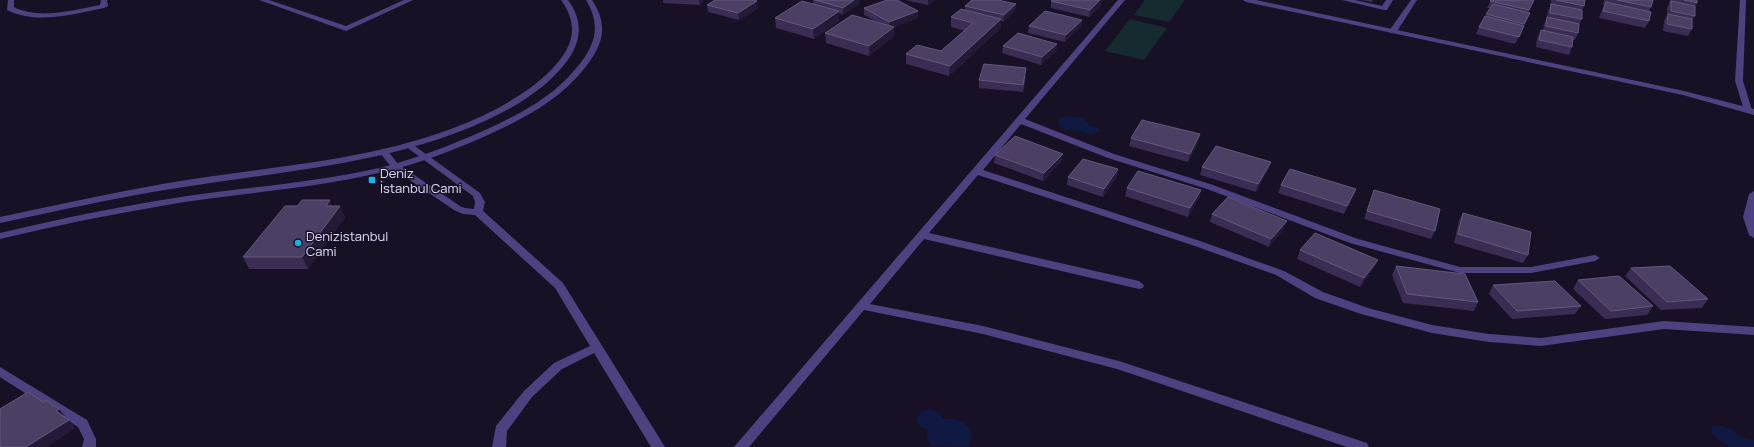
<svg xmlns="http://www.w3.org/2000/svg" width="1754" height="447" viewBox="0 0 1754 447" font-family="Manrope,sans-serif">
	<rect width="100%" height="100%" fill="#181125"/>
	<!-- green -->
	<path fill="#152b2f" d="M1145,0H1185L1169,22L1134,15Z
		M1130,19L1167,28L1144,60L1105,51Z"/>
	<!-- water -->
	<path fill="#0f1941" d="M1067,116L1083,118L1089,125L1098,128L1100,131L1091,135C1087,134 1084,132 1081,131C1072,130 1060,133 1058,121L1061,118Z
		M930,409L940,413L943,419C956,417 968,423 972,435L969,447L931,446L927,437V430L920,427L916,419L921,412Z
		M1719,425L1731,429L1742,438L1754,440V447H1728V445L1718,440L1711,432L1712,426Z"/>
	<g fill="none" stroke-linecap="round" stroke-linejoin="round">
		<!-- minor -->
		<path fill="#4e4180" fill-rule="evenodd" d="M8,0H14V7C39,20 74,10 100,5L101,0H107L108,6L104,8C73,14 37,25 7,10Z
			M259,0H269L346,26L404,0H413L346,31Z
			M1118,0H1125L1025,119L1114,154L1213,185L1358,239L1460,267H1531L1595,255L1600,258L1595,261L1531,273H1460L1350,243L1207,189L1108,158L1021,124L983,170L1200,241L1284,271L1323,292L1368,308L1432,325L1489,334L1541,338L1664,321L1754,327V335L1664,329L1541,346L1489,342L1432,333L1361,314L1315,298L1276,275L1192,245L978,175L929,233L1139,281L1144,285L1143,288L1139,289L924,239L870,304L983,326L1119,361L1367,443L1369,447H1347L1117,369L983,334L864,310L749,447H734Z
			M1342,0H1355L1382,6L1386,0H1393L1387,10H1384Z
			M1411,0H1417L1396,33H1390L1389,31Z
			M1740,0H1746L1743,81L1752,110L1748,113L1744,110L1735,81Z
			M412,144L480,193L485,202L483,211L563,283L665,447H651L594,353L562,369L532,397L507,431L506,447H492L496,426L524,391L554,363L590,346L555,288L475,215L463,214L454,210L392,168L380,153L382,151H388L398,164L460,206L465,208L474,209L475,202L473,196L409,149L408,147Z
			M0,367L87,420L96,439V447H82L84,439L78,427L0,377Z"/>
		<!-- tertiary -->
		<path fill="#4e4180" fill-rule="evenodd" d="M561,0H568C583,20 582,41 567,61C547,88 517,106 487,120C387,166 278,171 171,189C114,198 57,211 0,223V217C56,205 112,193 168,183C273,165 381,162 480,117C507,104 533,89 553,68C574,46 579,25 561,0Z
			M586,0H592C610,27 602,46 584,69C559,100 525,118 490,134C454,150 417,165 378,173C307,190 233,193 161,206C107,215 53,226 0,239V233C54,220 107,209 162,200C234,188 308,184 379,168C415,159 449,146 483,131C518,115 554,97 578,66C596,44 601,25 586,0Z
			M1243,0H1256L1684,91L1754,109V115L1683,95L1246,2Z
			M1754,191V238L1749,235L1743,217L1749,194Z"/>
	</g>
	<!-- wall -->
	<path fill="#3a2c52" d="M663,0H704L700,5L663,3Z
		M813,0H860V3L843,15L839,13V21L814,39L776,28L775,18L813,4Z
		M905,0H934L928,5Z
		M1360,0H1373L1372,2Z
		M1491,0H1534L1528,13L1527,20L1515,44L1476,34L1479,27L1490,8H1487Z
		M1551,0H1585L1584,6L1582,10V19L1579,25L1578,33L1575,40H1573L1572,47L1569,55L1536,47L1537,38L1541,30L1543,31L1544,24L1547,17L1548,11L1550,6Z
		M1604,0H1653L1651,7L1649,11V21L1645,28L1599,18L1604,5L1603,4Z
		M1670,0H1697V3L1695,6V16L1692,21V29L1688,36L1663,31L1664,21L1667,15V8L1669,4Z
		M1051,1L1102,4L1089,17L1051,8Z
		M1016,4L1015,11L1003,22L1001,21V28L949,76L906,64V54L941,51L965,31L951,27V17L965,10V6Z
		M707,5L758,8L739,20L708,12Z
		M864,8L918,18L894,27V36L869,56L826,43L825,33L877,22L864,15Z
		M1082,20L1081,27L1065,42L1028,33L1029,26Z
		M1057,44L1056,51L1041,65L1002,53L1003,46Z
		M1026,76L1023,92L979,88V80Z
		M1200,134L1198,142L1188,162L1129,146L1131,138Z
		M995,155L1062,161L1043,181L994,163Z
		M1271,162L1268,170L1256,192L1200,175L1202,167Z
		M1118,169L1117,177L1103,197L1067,185L1068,177Z
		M1281,185L1356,189L1353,197L1344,214L1278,193Z
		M1127,188L1201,190L1199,198L1188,217L1125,196Z
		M1374,190L1435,231L1431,239L1364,219Z
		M333,206L345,217L308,269H249L243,257Z
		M1463,213L1528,255L1523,263L1454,243L1459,221Z
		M1212,214L1284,229L1269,247L1210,222Z
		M1300,250L1374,268L1360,287L1297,259Z
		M1396,266L1478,302L1474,311L1403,303L1392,275Z
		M1631,268L1708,299L1702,308L1661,310L1625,276Z
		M1578,280L1653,306L1647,315L1605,319L1573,289Z
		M1493,285L1581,306L1575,314L1512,319L1489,294Z"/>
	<!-- shaded-wall -->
	<path fill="#251938" d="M699,0H704L700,5Z
		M854,0H860V3L843,15V8Z
		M928,0H934L928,5Z
		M1100,0H1102V4L1089,17L1090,10Z
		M757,1L758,8L739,20L738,13Z
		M1016,4L1015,11L1003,22L1004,15Z
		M839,11V21L814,39L813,29Z
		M918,11V18L894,27V36L869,56V46L889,29V22Z
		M1001,19V28L949,76L950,66Z
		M1082,20L1081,27L1065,42L1066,35Z
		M1057,44L1056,51L1041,65L1042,57Z
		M1200,134L1198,142L1188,162L1190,154Z
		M1063,154L1062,161L1043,181L1044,173Z
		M1271,162L1268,170L1256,192L1258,184Z
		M1118,169L1117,177L1103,197L1104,189Z
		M1356,189L1353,197L1344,214L1347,206Z
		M1201,190L1199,198L1188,217L1190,208Z
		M330,200L335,211L326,206Z
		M340,206L345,217L308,269L302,257Z
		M1287,221L1284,229L1269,247L1271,239Z
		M1378,260L1374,268L1360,287L1364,278Z
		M59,409L66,417L56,411Z
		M69,420L76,428L47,447H26Z"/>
	<!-- building -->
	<path fill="#4c3f64" stroke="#64577c" d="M715,0H753L757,1L738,13L707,5Z
		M815,0H854L843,8Z
		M887,0H897L918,11L889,22L864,8Z
		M972,0H998L1016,4L1004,15L965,6Z
		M1052,0H1100L1090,10L1051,1Z
		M1491,0H1534L1529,10L1490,1Z
		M1556,0H1585L1584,6Z
		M1617,0H1653L1651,7Z
		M1684,0H1697V3Z
		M802,1L839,11L813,29L775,18Z
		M1671,1L1695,6V16L1671,11Z
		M1606,2L1651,12L1649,21L1603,11Z
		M1493,4L1530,13L1524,24L1486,14Z
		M1551,4L1582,10V19L1550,13Z
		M961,9L1001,19L950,66L906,54L917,45L941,51L973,23L951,17Z
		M1045,11L1082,20L1066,35L1029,26Z
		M1668,14L1692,19V29L1667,24Z
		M852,15L894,27L869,46L825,33Z
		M1485,16L1524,26L1519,37L1479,27Z
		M1547,17L1579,24L1578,33L1546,26Z
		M1541,30L1573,37L1572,47L1539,40Z
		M1018,33L1057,44L1042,57L1003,46Z
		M984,64L1026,68L1023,85L979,80Z
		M1142,120L1200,134L1190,154L1131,138Z
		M1015,136L1063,154L1044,173L995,155Z
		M1216,146L1271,162L1258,184L1202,167Z
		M1083,159L1118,169L1104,189L1068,177Z
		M1290,169L1356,189L1347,206L1281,185Z
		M1138,171L1201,190L1190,208L1127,188Z
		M1374,190L1440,209L1435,231L1367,211Z
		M1228,197L1287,221L1271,239L1212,214Z
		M302,200H330L326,206H340L302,257H243L285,206H297Z
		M1463,213L1531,232L1528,255L1458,234Z
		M1315,233L1378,260L1364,278L1300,250Z
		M1396,266L1465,274L1478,302L1407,294Z
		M1670,266L1708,299L1667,302L1631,268Z
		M1619,276L1653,306L1611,311L1578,280Z
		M1555,281L1581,306L1517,311L1493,285Z
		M28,392L43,402L46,400L59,409L56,411L69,420L26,447H0V409Z"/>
	<!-- markers -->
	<g fill="#16b1eb" stroke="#181125" stroke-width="1.5">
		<rect x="368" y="176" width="8" height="8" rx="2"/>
		<circle cx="298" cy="243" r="4"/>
	</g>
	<g text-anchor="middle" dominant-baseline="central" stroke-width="3" stroke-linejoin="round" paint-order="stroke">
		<!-- poi labels -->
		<g font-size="13" fill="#e3d9fc" stroke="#181125" text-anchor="start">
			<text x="380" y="173">Deniz<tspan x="380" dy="15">İstanbul Cami</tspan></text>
			<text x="306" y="236">Denizistanbul<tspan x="306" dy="15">Cami</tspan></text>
		</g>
	</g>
</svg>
